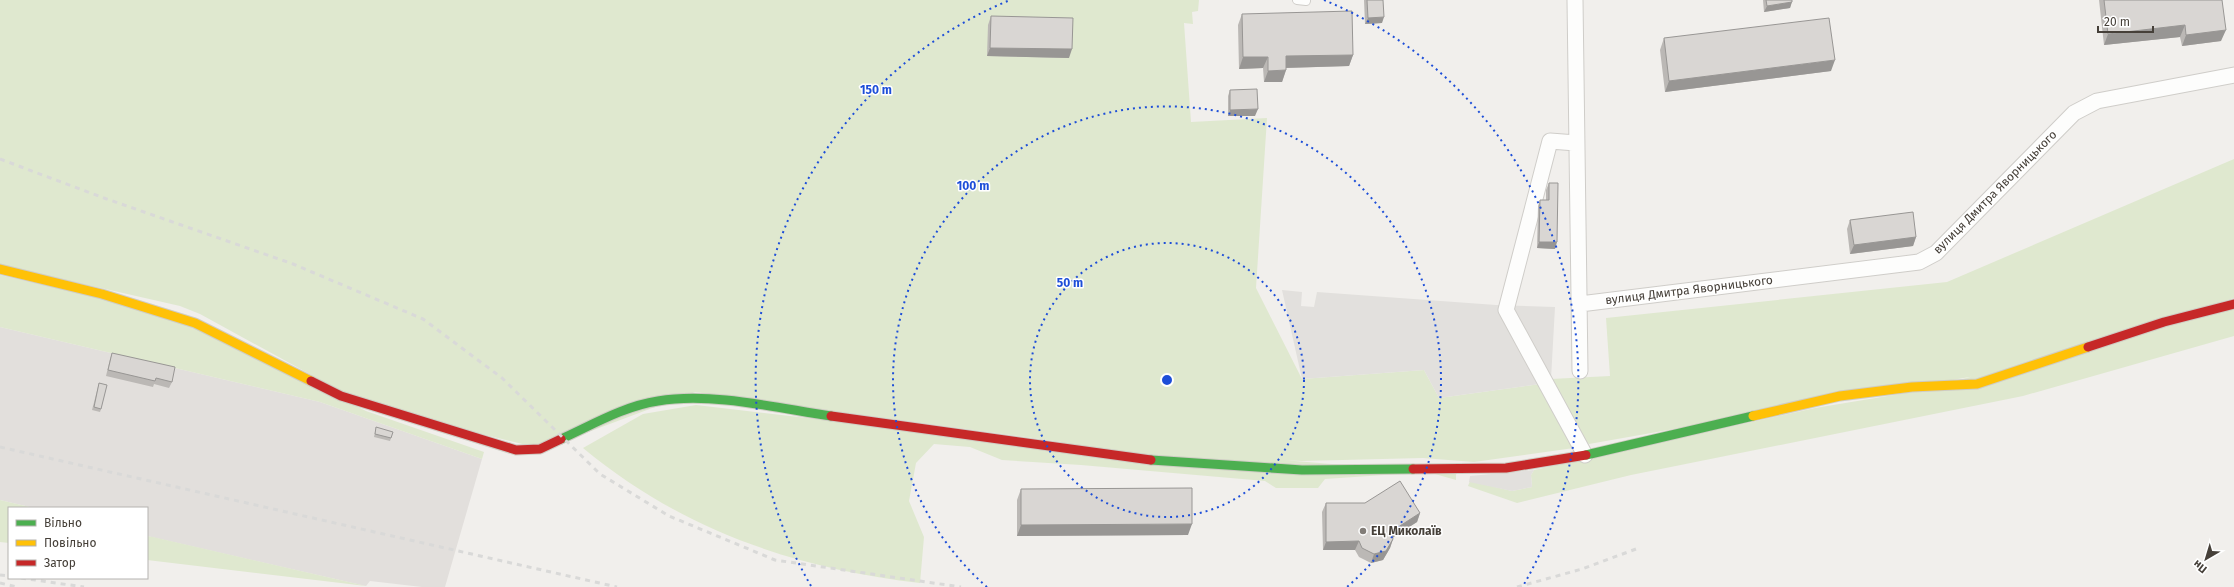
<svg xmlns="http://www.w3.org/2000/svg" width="2234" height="587" viewBox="0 0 2234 587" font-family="'Fira Sans',sans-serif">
	<rect width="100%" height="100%" fill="#f1efec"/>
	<!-- industrial -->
	<path fill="#e2dfdc" d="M0,327L320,402L482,459L445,587H422L370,581L366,586L147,536V508H34L0,500Z"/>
	<!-- green -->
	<path fill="#dfe8cf" d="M0,0H1199L1198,11L1192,12L1193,24L1184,23L1191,122L1267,118L1256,288L1302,379L1424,370L1439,398L1540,384L1574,448L1474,462L1423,458L1302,461L1142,453L695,392L543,449L368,406L200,314L180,306L0,265Z
		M2234,159V298L1992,373L1589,444L1583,439L1551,379L1610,376L1606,318L1947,282Z
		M0,275L177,316L366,411L484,452L482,459L320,402L0,327Z
		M2234,309V336L2023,396L1631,475L1517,503L1468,486L1470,481L1512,491L1532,487L1531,475L1534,470L1815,408L1912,392Z
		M696,405L910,430L1456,474V480L1428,472L1325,479L1318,488H1276L1265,481L1081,465L1002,460L970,447L934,444L916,463L909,501L924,537L920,583C794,568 682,530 583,448L643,414Z
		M0,500L34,508H9V543L0,542Z
		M147,536L153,537L366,586L147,560Z"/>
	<!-- parking -->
	<path fill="#e2e0dd" d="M1282,290L1302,292L1301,306L1314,307L1317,292L1496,305L1555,307L1551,379L1540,384L1439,398L1424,370L1302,379Z
		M1534,470L1531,475L1532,487L1512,491L1469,482L1470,476Z"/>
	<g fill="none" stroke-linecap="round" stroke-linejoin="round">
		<defs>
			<path id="lane" d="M1297,0L1306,1"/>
			<path id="street" d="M1575,0L1580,371
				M1576,143L1550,141L1506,310L1585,455
				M1580,304L1919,262L1936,253L2074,113L2097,101L2234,75"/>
			<path id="fast" d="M561,439C592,425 624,406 658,401C712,392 777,408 831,416
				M1586,455L1753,416
				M1151,460L1302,470L1413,469"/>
			<path id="slow" d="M0,269L102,294L195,323L311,381
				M1753,416L1840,396L1912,387L1977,384L2088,347"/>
			<path id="jam" d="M2088,347L2164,322L2234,304
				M311,381L341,396L516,450L540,449L561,439
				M831,416L1151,460
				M1413,469L1506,468L1586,455"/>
		</defs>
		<!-- lane casing -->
		<use href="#lane" stroke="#cfcdc9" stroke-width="10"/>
		<!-- street casing -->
		<use href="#street" stroke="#cfcdc9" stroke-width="17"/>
		<!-- fast casing -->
		<use href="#fast" stroke="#cfccc4" stroke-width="11"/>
		<!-- slow casing -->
		<use href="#slow" stroke="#cfccc4" stroke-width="11"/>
		<!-- jam casing -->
		<use href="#jam" stroke="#cfccc4" stroke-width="11"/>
		<!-- lane -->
		<use href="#lane" stroke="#fdfdfc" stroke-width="8"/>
		<!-- street -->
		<use href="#street" stroke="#fdfdfc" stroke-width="15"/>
		<!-- fast -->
		<use href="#fast" stroke="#4caf50" stroke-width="9"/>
		<!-- slow -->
		<use href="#slow" stroke="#ffc107" stroke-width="9"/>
		<!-- jam -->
		<use href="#jam" stroke="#c62828" stroke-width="9"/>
		<!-- rail -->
		<path stroke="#d9d9d8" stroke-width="3" stroke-dasharray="5 5" stroke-linecap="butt" d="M0,159L104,198L293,264L423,319L502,378L600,474L669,516L775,560L961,587
			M0,447L617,587
			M0,575L9,576
			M21,578L84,587
			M0,583L17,587
			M1517,587L1582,569L1636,549"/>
	</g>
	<!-- wall -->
	<path fill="#bbb8b5" d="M1364,0H1383L1382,23L1365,24Z
		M1763,0H1792L1790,8L1764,12Z
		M2099,0H2222L2221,41L2182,46L2180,37L2104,45Z
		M1242,14L1353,55L1349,66L1286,68V70L1282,82H1264L1263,68L1239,69L1238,25Z
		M991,16L1069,58L987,56L988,25Z
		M1664,38L1831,71L1665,92L1660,50Z
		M1230,90L1255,116H1228V96Z
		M1549,183L1555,249L1537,248L1538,206L1540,200H1546V190Z
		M1850,220L1916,237L1913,246L1850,254L1847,229Z
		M112,353L172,382L169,388L154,384L153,387L106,376L110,359Z
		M99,383L101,409L100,412L92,410Z
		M376,427L391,438L390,441L374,437Z
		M1021,489L1188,535L1017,536V500Z
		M1326,503H1365L1420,513L1417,522L1393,537V539L1390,548L1383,560L1371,563L1359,557L1355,550H1323L1322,512Z"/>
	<!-- shaded-wall -->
	<path fill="#989694" d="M1792,2L1790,8L1764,12L1767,6Z
		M1384,17L1382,23L1365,24L1368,18Z
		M2185,25L2180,37L2104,45L2108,34Z
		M2226,30L2221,41L2182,46L2186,35Z
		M990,48L1072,49L1069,58L987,56Z
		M1353,55L1349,66L1282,68L1286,56Z
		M1243,57H1268L1263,68L1239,69Z
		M1835,60L1831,71L1665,92L1669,81Z
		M1286,70L1282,82H1264L1268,71Z
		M1258,109L1255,116H1228L1230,110Z
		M1916,237L1913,246L1850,254L1854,245Z
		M1539,242H1557L1555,249L1537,248Z
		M1420,513L1417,522L1389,540L1392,531Z
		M1192,524L1188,535L1017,536L1021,525Z
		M1393,539L1390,548L1383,560L1371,563L1374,554Z
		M1359,541L1355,550H1323L1326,542Z"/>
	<!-- building -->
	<path fill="#d9d6d3" stroke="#989694" d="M1367,0H1383L1384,17L1368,18Z
		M1766,0H1792V2L1767,6Z
		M2104,0H2222L2226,30L2186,35L2185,25L2108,34Z
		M1352,11L1353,55L1286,56V70L1268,71V57H1243L1242,14Z
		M991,16L1073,18L1072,49L990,48Z
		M1829,18L1835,60L1669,81L1664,38Z
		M1257,89L1258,109L1230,110V90Z
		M1549,183H1558L1557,242H1539L1540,200H1549Z
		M1913,212L1916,237L1854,245L1850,220Z
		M112,353L175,367L172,382L156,378L155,381L108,370Z
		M99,383L107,385L101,409L94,407Z
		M376,427L393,432L391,438L375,434Z
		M1400,481L1420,513L1392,531L1393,539L1386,551L1374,554L1362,548L1359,541L1326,542V503H1365Z
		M1192,488V524L1021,525V489Z"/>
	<!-- distance rings -->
	<g fill="none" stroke="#1d4ed8" stroke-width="2" stroke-dasharray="2 4">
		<circle cx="1167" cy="380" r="137"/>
		<path d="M987 587A274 274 0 1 1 1347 587"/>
		<path d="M811 586A411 411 0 0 1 1010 0M1324 0A411 411 0 0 1 1523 586"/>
	</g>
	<!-- markers -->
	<circle fill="#827d78" stroke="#fff" stroke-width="1.5" cx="1363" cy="531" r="4"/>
	<g text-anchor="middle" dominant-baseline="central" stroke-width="3" stroke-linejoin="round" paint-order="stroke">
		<!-- street labels -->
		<g font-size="12" fill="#464039" stroke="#fff">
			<text transform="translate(1995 192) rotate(-45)">вулиця Дмитра Яворницького</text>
			<text transform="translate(1689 290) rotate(-7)">вулиця Дмитра Яворницького</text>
		</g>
		<!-- poi labels -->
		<g font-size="12" font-weight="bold" fill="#464039" stroke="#fff" text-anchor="start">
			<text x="1371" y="531">ЕЦ Миколаїв</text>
		</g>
	</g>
	<circle cx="1167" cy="380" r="6" fill="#1d4ed8" stroke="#fff" stroke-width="2"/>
	<g font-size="12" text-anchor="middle" font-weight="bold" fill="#1d4ed8" stroke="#fff" stroke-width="3" stroke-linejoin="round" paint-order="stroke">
		<text x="876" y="94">150 m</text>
		<text x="973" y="190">100 m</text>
		<text x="1070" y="287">50 m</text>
	</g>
	<!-- legend -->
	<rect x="8" y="507" width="140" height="72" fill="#ffffff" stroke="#b5b3b0"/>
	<rect x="16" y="520" width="20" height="6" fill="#4caf50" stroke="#b5b3b0"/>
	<text x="44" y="527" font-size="12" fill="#464039">Вільно</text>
	<rect x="16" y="540" width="20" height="6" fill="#ffc107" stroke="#b5b3b0"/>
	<text x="44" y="547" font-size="12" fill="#464039">Повільно</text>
	<rect x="16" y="560" width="20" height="6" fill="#c62828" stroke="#b5b3b0"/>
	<text x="44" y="567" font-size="12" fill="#464039">Затор</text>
	<!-- north arrow -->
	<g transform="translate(2206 559) rotate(218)" stroke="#ffffff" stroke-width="3" paint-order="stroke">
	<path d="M0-3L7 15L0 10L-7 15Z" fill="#464039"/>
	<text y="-6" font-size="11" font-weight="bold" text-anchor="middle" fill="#464039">Пн</text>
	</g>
	<!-- scale -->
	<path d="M2098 26v6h55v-6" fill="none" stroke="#464039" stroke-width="2"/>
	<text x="2104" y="26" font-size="12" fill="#464039" stroke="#ffffff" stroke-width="3" paint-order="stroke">20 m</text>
</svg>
